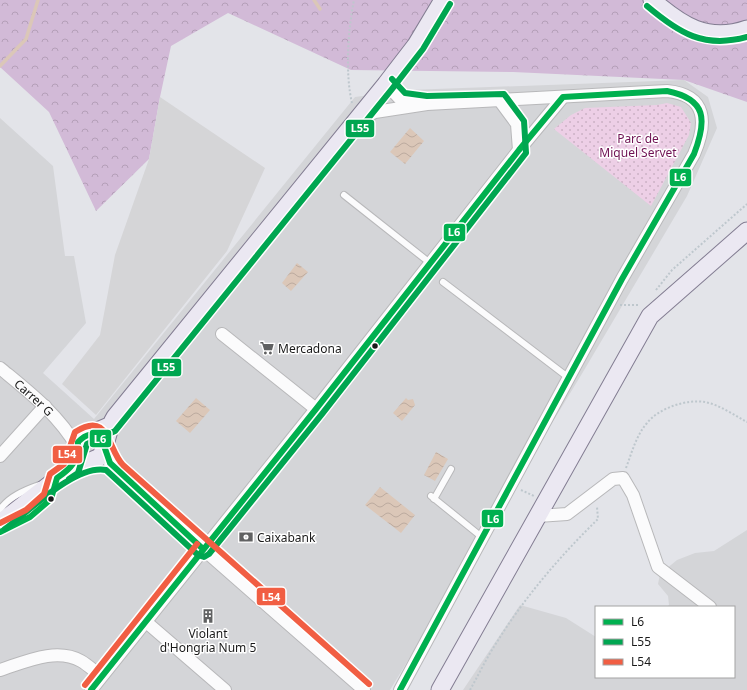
<svg xmlns="http://www.w3.org/2000/svg" width="747" height="690" viewBox="0 0 747 690" font-family="'Noto Sans',sans-serif">
	<defs>
		<pattern id="forest-crowns" width="20" height="18" patternUnits="userSpaceOnUse"><rect width="20" height="18" fill="#d2bad7"/><path d="M2 6a3 3 0 1 1 6 0M12 15a3 3 0 1 1 6 0" fill="none" stroke="#b49fb8"/></pattern>
		<pattern id="park-dots" width="8" height="8" patternUnits="userSpaceOnUse"><rect width="8" height="8" fill="#edcfe6"/><path d="M2 2h.1M6 6h.1" fill="none" stroke="#cbb1c5" stroke-width="1.8" stroke-linecap="round"/></pattern>
		<pattern id="water-waves" width="16" height="10" patternUnits="userSpaceOnUse"><rect width="16" height="10" fill="#dbc7b8"/><path d="M0 5q4-4 8 0t8 0" fill="none" stroke="#bbaa9e"/></pattern>
	</defs>
	<rect width="100%" height="100%" fill="#e3e4e9"/>
	<!-- residential -->
	<path fill="#d4d5d8" d="M684,80L708,97L717,128L687,196L583,372L390,690H0V118L53,166L65,256H74L86,323L43,373L94,419L355,97L409,90Z
		M747,530V690H463L520,605L566,618L596,637V677H734V607H667L669,605L668,596L658,584L660,574L677,560L695,553L714,551Z"/>
	<!-- forest -->
	<path fill="url(#forest-crowns)" d="M0,0H747V102L684,80L513,72L351,70L228,13L171,46L160,97L149,159L96,211L49,112L0,67Z"/>
	<!-- park -->
	<path fill="url(#park-dots)" d="M667,103L681,107L691,123L689,135L651,206L554,129L571,115L585,108L657,105Z"/>
	<!-- parking -->
	<path fill="#d5d5d7" d="M160,97L265,168L227,251L96,415L62,384L100,335L115,255L149,159Z"/>
	<!-- water -->
	<path fill="url(#water-waves)" d="M410,128L424,141L405,164L390,152Z
		M297,263L308,272L291,291L282,283Z
		M196,398L210,410L190,433L176,421Z
		M406,398L408,400L413,399L415,405L402,421L393,413Z
		M436,452L448,459L435,481L424,475Z
		M380,487L415,515L401,533L365,505Z"/>
	<g fill="none" stroke-linecap="round" stroke-linejoin="round">
		<!-- stream -->
		<path stroke="#dbc7b8" stroke-width="3.5" d="M314,0L320,9
			M0,66L26,39L38,0"/>
		<defs>
			<path id="lane" d="M344,195L430,263
				M443,282L569,378
				M431,496L483,538
				M434,499L451,469
				M0,510C8,497 25,490 39,485
				M0,532L30,517L51,499L55,486"/>
			<g id="street">
				<path d="M386,84L401,100L416,103"/>
				<path d="M500,101L517,124L519,150"/>
				<path d="M361,119L375,112L427,104L667,91C708,95 707,124 694,154L622,279L400,690"/>
				<path d="M222,334L316,409"/>
				<path id="s1" d="M0,368C29,392 58,414 77,447"/>
				<path d="M104,448L110,463L203,549L364,690"/>
				<path d="M0,456L45,406"/>
				<path d="M538,516L567,514L613,479L623,478L633,495L658,567L710,607"/>
				<path d="M145,621L225,690"/>
				<path d="M0,670C25,662 56,647 81,661C88,665 94,671 101,676"/>
				<path d="M91,690L316,409L519,150L563,97"/>
			</g>
			<path id="secondary" d="M652,0C681,25 707,43 747,29
				M71,469L81,438L109,426
				M0,523L62,475L71,469L100,457C107,447 106,431 115,417L386,84L416,45L443,0
				M440,690L650,316L747,231"/>
		</defs>
		<!-- lane casing -->
		<use href="#lane" stroke="#b8b8ba" stroke-width="8"/>
		<!-- street casing -->
		<use href="#street" stroke="#b8b8ba" stroke-width="14"/>
		<!-- secondary casing -->
		<use href="#secondary" stroke="#837d92" stroke-width="19"/>
		<!-- path -->
		<path stroke="#bec7cd" stroke-width="2" stroke-dasharray="2 2" stroke-linecap="butt" d="M352,103C345,74 348,29 354,0
			M656,290L672,270L747,204
			M620,305H640
			M626,468C632,452 636,436 647,423C659,408 686,399 705,402C720,405 734,415 747,422
			M521,490L534,496
			M470,690C479,674 487,657 497,642C524,598 561,555 598,519L597,507"/>
		<!-- lane -->
		<use href="#lane" stroke="#fbfbfc" stroke-width="6"/>
		<!-- street -->
		<use href="#street" stroke="#fbfbfc" stroke-width="12"/>
		<!-- secondary -->
		<use href="#secondary" stroke="#ebe8f2" stroke-width="17"/>
		<defs>
			<path id="bus-1" d="M0,532L30,517L51,499L57,478C72,468 78,461 78,442C86,434 93,431 102,440L110,463L203,549
				M91,690L316,409L519,150L563,97L667,91C707,99 707,120 694,154L622,279L400,690"/>
			<path id="bus-2" d="M647,6C679,33 704,49 747,37
				M69,479L78,473L87,444L115,431L392,89L423,49L450,4
				M5,529C29,511 76,464 106,470L198,555L204,557L209,554L322,414L526,153L524,121L504,94L427,96L405,93L392,79"/>
			<path id="bus-3" d="M0,523L26,510L44,494L50,474L64,464L75,432C110,410 107,449 123,465L369,684
				M85,685L197,544"/>
		</defs>
		<!-- bus-1 casing -->
		<use href="#bus-1" stroke="#fff" stroke-width="9"/>
		<!-- bus-2 casing -->
		<use href="#bus-2" stroke="#fff" stroke-width="9"/>
		<!-- bus-3 casing -->
		<use href="#bus-3" stroke="#fff" stroke-width="9"/>
		<!-- bus-1 -->
		<use href="#bus-1" stroke="#00b04f" stroke-width="6"/>
		<!-- bus-2 -->
		<use href="#bus-2" stroke="#00a651" stroke-width="6"/>
		<!-- bus-3 -->
		<use href="#bus-3" stroke="#f15e43" stroke-width="6"/>
	</g>
	<!-- icons -->
	<defs>
		<symbol id="supermarket-bare" viewBox="-9 -9 18 18"><path d="M-6-5.5h2.5l.6 2H6L4.5 2H-2.5L-4.4-4H-6ZM-1.5 3.2a1.3 1.3 0 1 0 .1 0ZM3 3.2a1.3 1.3 0 1 0 .1 0Z" fill="#606162" stroke="#fff" stroke-width="2.5" paint-order="stroke"/></symbol>
		<symbol id="bank-bare" viewBox="-9 -9 18 18"><path d="M-6-4H6V4H-6ZM0-2.3a2.3 2.3 0 1 0 0 4.6a2.3 2.3 0 1 0 0-4.6Z" fill="#606162" stroke="#fff" stroke-width="2.5" paint-order="stroke"/></symbol>
		<symbol id="building-bare" viewBox="-9 -9 18 18"><path d="M-4-6H4V6H1V3H-1V6H-4ZM-2.5-4.3h1.7v1.8h-1.7ZM.8-4.3h1.7v1.8H.8ZM-2.5-1h1.7V.8h-1.7ZM.8-1h1.7V.8H.8Z" fill="#606162" stroke="#fff" stroke-width="2.5" paint-order="stroke"/></symbol>
	</defs>
	<g fill-rule="evenodd">
		<use href="#supermarket-bare" x="257" y="338" width="20" height="20"/>
		<use href="#bank-bare" x="236" y="527" width="20" height="20"/>
		<use href="#building-bare" x="198" y="606" width="20" height="20"/>
	</g>
	<!-- markers -->
	<g fill="#1a1a1a" stroke="#fff" stroke-width="1.5">
		<circle cx="375" cy="346" r="3.5"/>
		<circle cx="51" cy="499" r="3.5"/>
	</g>
	<g text-anchor="middle" dominant-baseline="central" stroke-width="3" stroke-linejoin="round" paint-order="stroke">
		<!-- park labels -->
		<g font-size="12" fill="#6f1253" stroke="#fff">
			<text x="638" y="138">Parc de<tspan x="638" dy="14">Miquel Servet</tspan></text>
		</g>
		<!-- poi labels -->
		<g font-size="12" fill="#1a1a1a" stroke="#fff" text-anchor="start">
			<text x="278" y="348">Mercadona</text>
			<text x="257" y="537">Caixabank</text>
			<text x="208" y="633" text-anchor="middle">Violant<tspan x="208" dy="14">d'Hongria Num 5</tspan></text>
		</g>
		<!-- street labels -->
		<g font-size="12" fill="#1a1a1a" stroke="#fff">
			<text stroke="none"><textPath href="#s1" startOffset="45">Carrer G</textPath></text>
		</g>
	</g>
	<g stroke="#fff" stroke-width="1.5">
		<rect x="345" y="119" width="30" height="19" rx="4" fill="#00a651"/>
		<rect x="669" y="168" width="23" height="19" rx="4" fill="#00b04f"/>
		<rect x="443" y="223" width="23" height="19" rx="4" fill="#00b04f"/>
		<rect x="151" y="358" width="31" height="19" rx="4" fill="#00a651"/>
		<rect x="89" y="429" width="23" height="19" rx="4" fill="#00b04f"/>
		<rect x="52" y="445" width="31" height="19" rx="4" fill="#f15e43"/>
		<rect x="481" y="509" width="23" height="19" rx="4" fill="#00b04f"/>
		<rect x="256" y="587" width="30" height="19" rx="4" fill="#f15e43"/>
	</g>
	<g font-size="11" text-anchor="middle" font-weight="bold" fill="#fff">
		<text x="360" y="132">L55</text>
		<text x="680" y="181">L6</text>
		<text x="454" y="236">L6</text>
		<text x="166" y="371">L55</text>
		<text x="100" y="443">L6</text>
		<text x="67" y="458">L54</text>
		<text x="493" y="523">L6</text>
		<text x="271" y="601">L54</text>
	</g>
	<!-- legend -->
	<rect x="595" y="606" width="140" height="72" fill="#ffffff" stroke="#a3a3a3"/>
	<rect x="603" y="619" width="20" height="6" fill="#00b04f" stroke="#a3a3a3"/>
	<text x="631" y="626" font-size="12" fill="#1a1a1a">L6</text>
	<rect x="603" y="639" width="20" height="6" fill="#00a651" stroke="#a3a3a3"/>
	<text x="631" y="646" font-size="12" fill="#1a1a1a">L55</text>
	<rect x="603" y="659" width="20" height="6" fill="#f15e43" stroke="#a3a3a3"/>
	<text x="631" y="666" font-size="12" fill="#1a1a1a">L54</text>
</svg>
